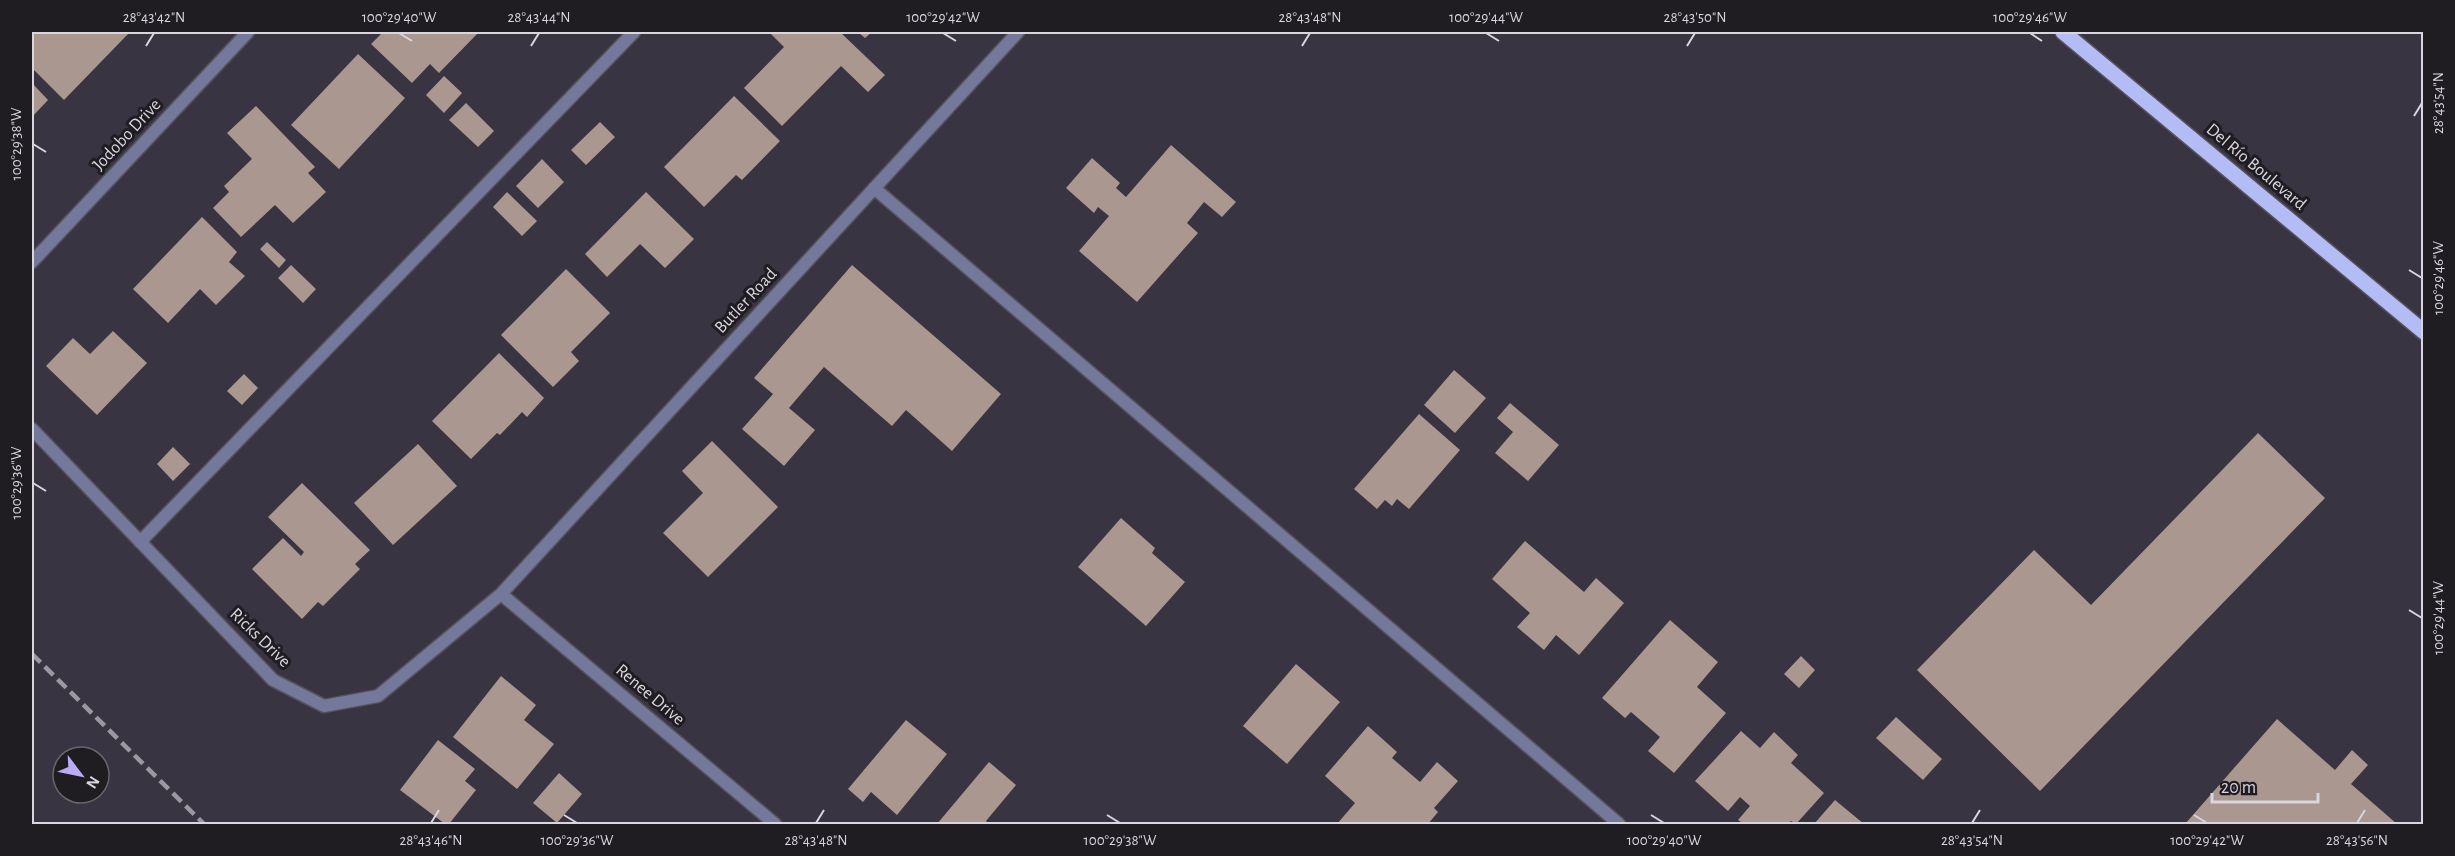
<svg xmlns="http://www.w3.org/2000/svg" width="2455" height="856" viewBox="0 0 2455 856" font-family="'Alegreya Sans',sans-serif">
	<rect width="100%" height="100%" fill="#383441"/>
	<!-- building -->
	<path fill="#a99790" d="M32,32H127L129,33L64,100L32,68Z
		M383,32H479L439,73L430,64L412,83L371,44Z
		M769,32H840L885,75L868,92L841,66L782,126L744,88L784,47Z
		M858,32H872L865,38Z
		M358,54L405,98L339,169L291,125Z
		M444,76L462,93L444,113L426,95Z
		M32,83L48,100L32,117Z
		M734,96L780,141L742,180L736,175L704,207L664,167Z
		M466,103L494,131L478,147L449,120Z
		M256,106L315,167L308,173L326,192L293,223L275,205L241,237L213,208L229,192L224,186L252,159L227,133Z
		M600,122L615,137L586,165L571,150Z
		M1171,145L1236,202L1222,217L1204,202L1187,223L1198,233L1137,302L1079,251L1109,216L1098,207L1094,213L1066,188L1092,158L1120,183L1116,188L1126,197Z
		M542,159L564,182L538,208L516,186Z
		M507,192L537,221L522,236L493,207Z
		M646,192L694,239L665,268L640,244L607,277L585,254Z
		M202,217L237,252L229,262L245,276L216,305L200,289L168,323L133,289Z
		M267,242L286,260L279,268L260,249Z
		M291,265L316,289L303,303L278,278Z
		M852,265L1001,394L952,451L906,410L892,426L824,367L789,408L815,430L784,466L742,429L773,394L754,378Z
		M566,269L610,313L571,352L579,361L553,387L501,335Z
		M113,331L147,363L97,415L46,366L73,338L90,354Z
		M499,353L544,398L527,417L522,412L500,435L497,433L471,459L432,421Z
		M1454,370L1486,398L1455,433L1424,405Z
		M244,374L258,388L242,405L227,391Z
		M1510,403L1559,445L1528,481L1495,453L1513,432L1497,418Z
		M1419,414L1460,450L1409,509L1397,499L1392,506L1385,500L1377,509L1354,489Z
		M2258,433L2325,498L2040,791L1917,670L2034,550L2091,605Z
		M712,441L778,507L708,577L663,533L703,493L682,471Z
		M418,444L457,486L393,545L354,503Z
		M173,447L190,464L173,481L157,464Z
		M302,483L370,550L355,564L360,569L323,606L318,602L302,619L252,569L283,538L301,556L304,552L268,517Z
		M1121,518L1155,548L1152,553L1185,582L1146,626L1078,567Z
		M1525,541L1584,592L1596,578L1624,603L1579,655L1556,635L1544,650L1517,627L1530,613L1492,579Z
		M1670,620L1718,662L1697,687L1726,713L1674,773L1648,751L1660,737L1631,712L1625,718L1602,698Z
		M1801,656L1815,670L1799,688L1784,674Z
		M1296,664L1340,702L1287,764L1243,726Z
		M501,676L536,705L524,720L554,744L517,789L453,737Z
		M1896,717L1942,759L1923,780L1876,738Z
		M2277,719L2335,770L2352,750L2368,765L2351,784L2397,824H2185Z
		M906,720L947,754L897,815L871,792L863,802L848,789Z
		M1368,726L1397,752L1392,758L1420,782L1437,762L1458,781L1434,808L1438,812L1428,824H1337L1355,803L1325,776Z
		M1741,731L1760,748L1774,732L1798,755L1791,763L1824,793L1796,824L1791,821L1787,824H1744L1738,820L1750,806L1740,797L1728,811L1695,781Z
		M438,740L475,769L465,781L476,790L449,824H445L400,790Z
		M989,762L1016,785L986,821L989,824H937Z
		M559,773L582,794L557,823L533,803Z
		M1835,800L1864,824H1814Z"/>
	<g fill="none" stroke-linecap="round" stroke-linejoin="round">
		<defs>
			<path id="lane" d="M140,542L634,32"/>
			<path id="street" d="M874,188L1619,824
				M32,262L248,32
				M32,429L273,680L324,706L378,696L501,594L1018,32
				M501,594L775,824"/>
			<path id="primary" d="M2063,32L2424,332"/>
		</defs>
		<!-- lane casing -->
		<use href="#lane" stroke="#55515d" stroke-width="15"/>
		<!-- street casing -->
		<use href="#street" stroke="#55515d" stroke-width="15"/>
		<!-- primary casing -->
		<use href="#primary" stroke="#55515d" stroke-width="18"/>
		<!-- lane -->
		<use href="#lane" stroke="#74799c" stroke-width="12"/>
		<!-- street -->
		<use href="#street" stroke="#74799c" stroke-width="12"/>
		<!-- primary -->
		<use href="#primary" stroke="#b4bcf5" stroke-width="15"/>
		<!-- rail -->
		<path stroke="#9b98a2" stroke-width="4.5" stroke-dasharray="12 6" stroke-linecap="butt" d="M32,654L204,824"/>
	</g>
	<!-- ticks -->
	<path fill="none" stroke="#d9d6de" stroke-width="2" d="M399,33L412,41M943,33L956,41M1486,33L1499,41M2030,33L2042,41M146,46L154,33M531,46L539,33M1302,46L1310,33M1687,46L1695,33M2414,116L2422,103M33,144L46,152M2409,270L2422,278M33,483L46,491M2409,610L2422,618M564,815L577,823M1107,815L1120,823M1651,815L1664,823M2194,815L2207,823M431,823L439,810M816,823L824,810M1972,823L1980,810M2357,823L2365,810"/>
	<g text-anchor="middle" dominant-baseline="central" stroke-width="6" stroke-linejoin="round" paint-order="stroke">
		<!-- street labels -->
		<g font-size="18" fill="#d9d6de" stroke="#1f1c22">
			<text transform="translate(127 135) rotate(-47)">Jodobo Drive</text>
			<text transform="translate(2256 167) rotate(40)">Del Río Boulevard</text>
			<text transform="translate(746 301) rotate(-47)">Butler Road</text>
			<text transform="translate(260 638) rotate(44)">Ricks Drive</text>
			<text transform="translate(650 695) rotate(40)">Renee Drive</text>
		</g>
	</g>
	<!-- border -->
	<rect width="2455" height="856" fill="none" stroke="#1f1c22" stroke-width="66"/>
	<!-- north arrow -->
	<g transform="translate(81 775) rotate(122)"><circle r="28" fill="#1f1c22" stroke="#69666d" stroke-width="1.5"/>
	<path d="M0-4.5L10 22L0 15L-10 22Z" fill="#bbaaf6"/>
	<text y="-9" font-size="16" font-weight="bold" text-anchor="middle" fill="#d9d6de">N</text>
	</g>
	<!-- scale -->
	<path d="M2212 793v9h106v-9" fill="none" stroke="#d9d6de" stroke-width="3"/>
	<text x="2221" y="793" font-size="18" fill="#d9d6de" stroke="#1f1c22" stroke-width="4.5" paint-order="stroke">20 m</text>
	<rect x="33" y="33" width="2389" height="790" fill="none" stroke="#d9d6de" stroke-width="2"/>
	<g font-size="15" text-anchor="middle" fill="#d9d6de">
		<text x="154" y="22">28°43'42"N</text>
		<text x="399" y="22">100°29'40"W</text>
		<text x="539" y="22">28°43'44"N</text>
		<text x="943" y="22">100°29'42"W</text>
		<text x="1310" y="22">28°43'48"N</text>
		<text x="1486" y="22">100°29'44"W</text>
		<text x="1695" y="22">28°43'50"N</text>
		<text x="2030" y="22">100°29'46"W</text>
		<text transform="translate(2438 103) rotate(-90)" y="5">28°43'54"N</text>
		<text transform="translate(16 144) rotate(-90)" y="5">100°29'38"W</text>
		<text transform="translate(2438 278) rotate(-90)" y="5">100°29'46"W</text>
		<text transform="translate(16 483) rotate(-90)" y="5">100°29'36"W</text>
		<text transform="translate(2438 618) rotate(-90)" y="5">100°29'44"W</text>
		<text x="431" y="845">28°43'46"N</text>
		<text x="577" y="845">100°29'36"W</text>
		<text x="816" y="845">28°43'48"N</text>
		<text x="1120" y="845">100°29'38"W</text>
		<text x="1664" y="845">100°29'40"W</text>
		<text x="1972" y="845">28°43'54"N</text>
		<text x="2207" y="845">100°29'42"W</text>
		<text x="2357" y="845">28°43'56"N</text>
	</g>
</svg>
